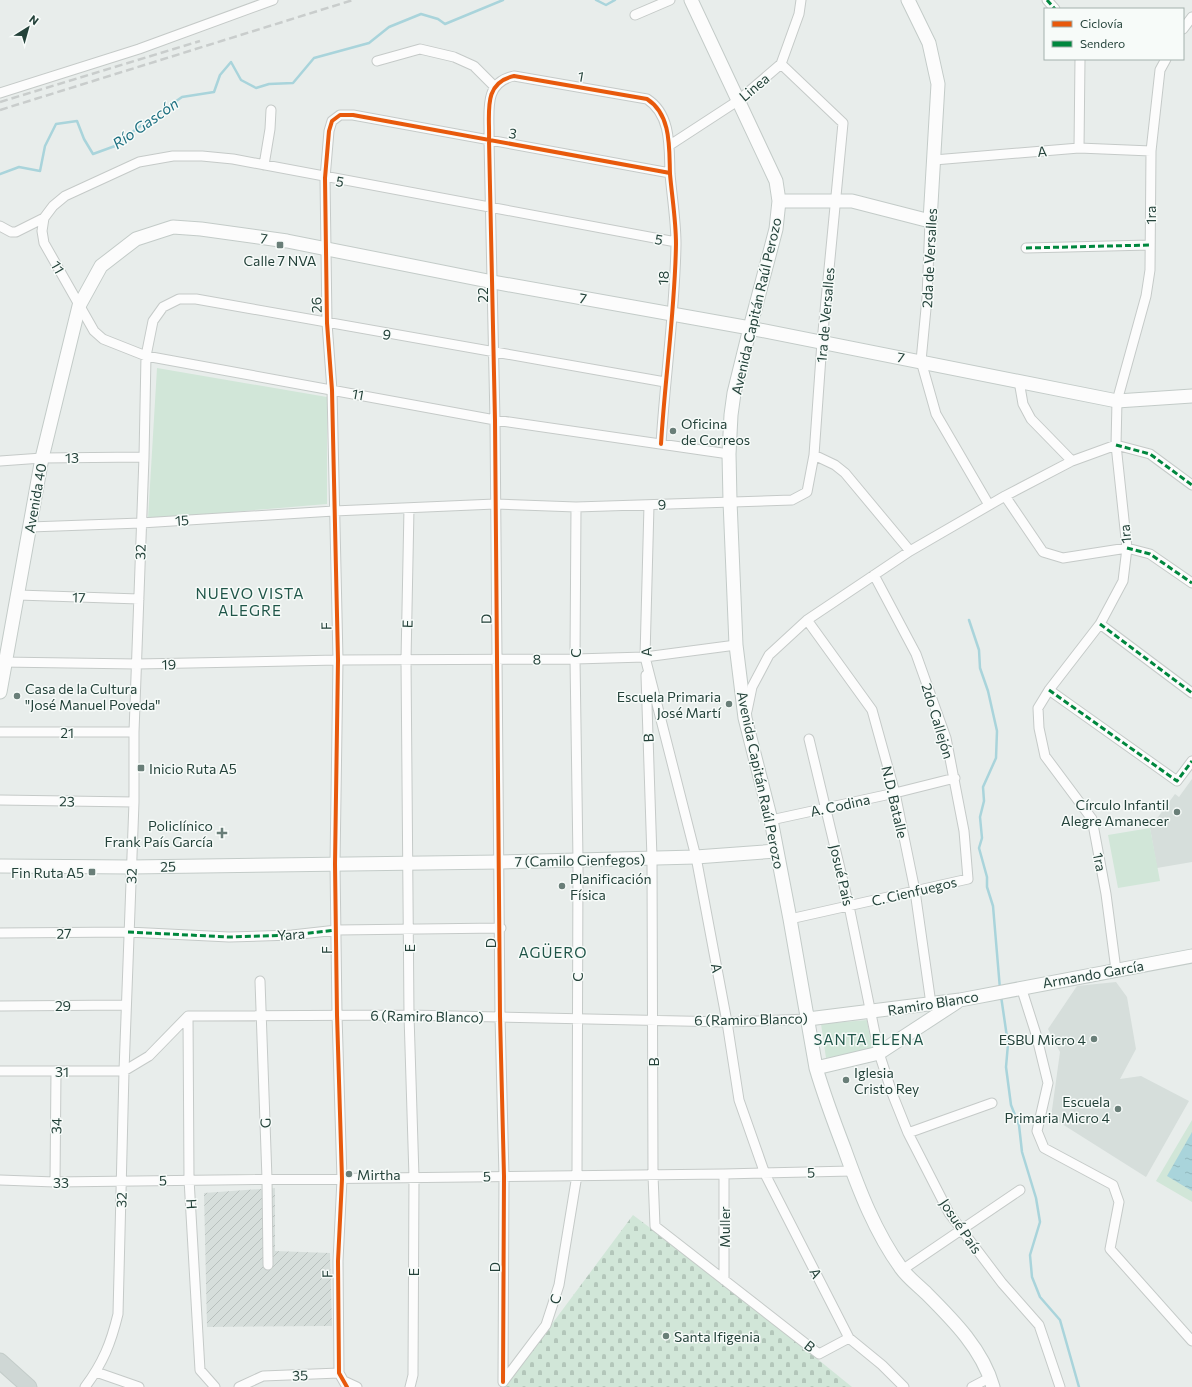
<svg xmlns="http://www.w3.org/2000/svg" width="1192" height="1387" viewBox="0 0 1192 1387" font-family="Commissioner,sans-serif">
	<defs>
		<pattern id="industrial-furrows" width="10" height="10" patternUnits="userSpaceOnUse"><rect width="10" height="10" fill="#d6dedb"/><path d="M-1 1l2-2M0 10L10 0M9 11l2-2" fill="none" stroke="#b8c0bd"/></pattern>
		<pattern id="cemetery-stones" width="16" height="16" patternUnits="userSpaceOnUse"><rect width="16" height="16" fill="#d1e6d8"/><path d="M2 7V4a2 2 0 0 1 4 0v3zM10 15v-3a2 2 0 0 1 4 0v3z" fill="#b3c6ba"/></pattern>
		<pattern id="water-ripples" width="26" height="14" patternUnits="userSpaceOnUse"><rect width="26" height="14" fill="#a9d4db"/><path d="M2 4q2-2 4 0t4 0M15 11q2-2 4 0t4 0" fill="none" stroke="#91b7bd"/></pattern>
	</defs>
	<rect width="100%" height="100%" fill="#e8edeb"/>
	<!-- built -->
	<path fill="#d6dedb" d="M1192,779V862L1157,868L1150,828L1175,794L1179,797Z
		M1116,982L1127,997L1136,1049L1120,1079L1141,1076L1189,1101L1146,1177L1051,1117L1060,1052L1048,1029L1077,986Z"/>
	<!-- industrial -->
	<path fill="url(#industrial-furrows)" d="M275,1188V1251L330,1253L332,1326L207,1327L204,1193Z"/>
	<!-- green -->
	<path fill="#d1e6d8" d="M157,368L327,397V504L148,519Z
		M1150,828L1160,881L1118,888L1108,835Z
		M867,1020L872,1050L826,1058L821,1024Z
		M1192,1120V1202L1156,1181Z"/>
	<!-- cemetery -->
	<path fill="url(#cemetery-stones)" d="M633,1215L725,1284L852,1387H505Z"/>
	<!-- water -->
	<path fill="url(#water-ripples)" d="M1192,1132V1191L1167,1176Z"/>
	<g fill="none" stroke-linecap="round" stroke-linejoin="round">
		<!-- stream -->
		<path stroke="#a9d4db" stroke-width="2.5" d="M596,0L606,5L615,0
			M0,174L19,167L40,171L45,146L56,124L77,121L84,139L93,154L115,146L135,130L182,97L214,92L220,75L231,62L241,80L256,88L269,84L293,83L314,58L369,43L389,27L421,14L438,19L445,24L503,0
			M969,620L979,650L980,668L988,691L997,731L996,758L983,787L984,801L980,817L982,838L979,848L987,877V887L993,906L1000,989
			M1001,996L1008,1044L1006,1067L1011,1105L1019,1125L1022,1152L1036,1198L1040,1222L1030,1255L1032,1277L1040,1297L1060,1320L1079,1387"/>
		<defs>
			<path id="street" d="M1047,0L1055,9
				M635,15L670,0
				M1183,29L1192,17
				M377,61L420,49L454,57L474,66L494,86
				M0,93L139,49L273,0
				M670,145L739,100L781,64L799,14L801,0
				M1079,148L1080,59
				M934,160L1079,148L1151,151
				M264,165L270,129L271,110
				M930,221L927,298L921,361L936,414L989,505
				M0,226L11,232H16L44,218
				M676,242L233,159L202,156H173L139,162L65,196L53,206L44,218L42,231L44,243L94,331L103,339L146,356L495,420L729,454
				M1026,248L1150,245
				M1019,381L1023,404L1031,419L1072,461
				M814,455L835,465L845,473L910,551
				M0,461L42,458L144,457
				M1005,496L1043,552L1063,558L1127,548L1150,554L1192,583
				M649,505L645,657L696,857L727,1022L739,1100L765,1174L849,1338L882,1365L904,1387
				M409,508L406,660L409,1015L414,1177L413,1375L410,1387
				M30,527L141,523L334,511L495,504L576,507L792,500L807,492L814,455L822,342L843,123L781,64
				M18,595L139,599
				M807,620L872,710L895,793L915,891L931,1004
				M1100,624L1192,693
				M1,662L137,664L338,660L575,659L645,657L736,645
				M646,675L652,858L653,1175L655,1226L819,1354L849,1338
				M1049,690L1177,781L1192,761
				M747,711L752,687L769,655L807,620L910,551L1005,496L1072,461L1116,445L1150,454L1192,485
				M0,732H134
				M809,739L849,906L879,1053L892,1093L908,1133L949,1213L1002,1283L1039,1325L1060,1387
				M0,800L134,802
				M771,820L895,793L955,778
				M790,919L968,879L964,831L946,738L916,654L874,575
				M0,933L128,932L229,937L292,935L337,930L501,928
				M1116,970L1106,894L1092,819L1045,756L1039,728L1038,708L1049,690L1100,624L1123,581L1127,548L1116,445L1117,401L1146,296L1150,270L1151,151L1160,70L1166,59
				M260,981L267,1179L268,1265
				M1021,987L1036,1034L1048,1083L1037,1131L1044,1148L1113,1185L1119,1202L1110,1249L1192,1341
				M0,1006L126,1005
				M188,1016L189,1179L200,1370L215,1387
				M0,1071H124L149,1056L188,1016L409,1015L727,1022L808,1019
				M908,1133L992,1103
				M724,1174V1280
				M0,1180L55,1182L724,1174L852,1171
				M55,1182L56,1071
				M902,1270L1020,1190
				M96,1372L139,1387
				M344,1381L357,1387
				M503,1382L504,1176L500,1016L495,420L489,140C490,113 482,83 514,76L647,99C672,115 669,149 670,174C672,197 676,221 676,244C675,311 665,377 661,444
				M503,1382L546,1325L559,1285L577,1175L578,860L575,659L576,507
				M85,1387C103,1363 111,1343 118,1314L124,1071L134,802V732L144,457L146,356L153,321L163,307L179,299H196L665,382
				M239,1387L263,1376L339,1373
				M347,1387L339,1373L338,1261L342,1179L337,1015L335,864L338,660L332,390L327,323L325,178L329,131L332,121L340,115H353L670,173
				M972,1387L991,1377"/>
			<path id="secondary" d="M691,0L776,181L779,201L776,229L750,328L734,393L731,415L729,454L730,501L736,645L745,718L771,820L790,919L816,1068C824,1095 834,1122 844,1148C859,1190 875,1232 901,1268C908,1278 919,1286 927,1294C953,1320 983,1350 993,1387
				M779,201H852L930,221L938,84L929,43L908,0
				M0,692L42,458L79,306L101,266L136,239L173,227L201,229L287,241L493,282L750,328L1117,401L1192,396
				M0,866L131,867L500,862L696,857L776,851
				M808,1019L960,1000L1192,956
				M816,1068L879,1053L957,1002"/>
			<path id="primary" d="M0,1361L29,1387"/>
		</defs>
		<!-- street casing -->
		<use href="#street" stroke="#c5cac8" stroke-width="11"/>
		<!-- secondary casing -->
		<use href="#secondary" stroke="#c3cbc8" stroke-width="15"/>
		<!-- primary casing -->
		<use href="#primary" stroke="#c3ccc9" stroke-width="17"/>
		<!-- street -->
		<use href="#street" stroke="#fcfcfc" stroke-width="9"/>
		<!-- secondary -->
		<use href="#secondary" stroke="#fcfcfc" stroke-width="13"/>
		<!-- primary -->
		<use href="#primary" stroke="#cfd7d5" stroke-width="15"/>
		<!-- rail -->
		<path stroke="#c9cdcc" stroke-width="2.5" stroke-dasharray="8 4" stroke-linecap="butt" d="M0,102L200,41
			M0,110L353,0"/>
		<!-- quiet -->
		<path stroke="#00873e" stroke-width="3" stroke-dasharray="6 3" stroke-linecap="butt" d="M1047,0L1055,9
			M1026,248L1150,245
			M1116,445L1150,454L1192,485
			M1127,548L1150,554L1192,583
			M1100,624L1192,693
			M1049,690L1177,781L1192,761
			M128,932L229,937L292,935L337,930"/>
		<defs>
			<path id="cycleway" d="M503,1382L504,1176L500,1016L495,420L489,140C490,113 482,83 514,76L647,99C672,115 669,149 670,174C672,197 676,221 676,244C675,311 665,377 661,444
				M347,1387L339,1373L338,1261L342,1179L337,1015L335,864L338,660L332,390L327,323L325,178L329,131L332,121L340,115H353L670,173"/>
		</defs>
		<!-- cycleway casing -->
		<use href="#cycleway" stroke="#f7fbf9" stroke-width="6"/>
		<!-- cycleway -->
		<use href="#cycleway" stroke="#e8590c" stroke-width="4"/>
	</g>
	<!-- markers -->
	<g fill="#697e78" stroke="#f7fbf9" stroke-width="1.5">
		<rect x="276" y="241" width="8" height="8" rx="2"/>
		<circle cx="673" cy="431" r="4"/>
		<circle cx="17" cy="696" r="4"/>
		<circle cx="729" cy="704" r="4"/>
		<rect x="137" y="764" width="8" height="8" rx="2"/>
		<circle cx="1177" cy="812" r="4"/>
		<path d="M220 827h4v4h4v4h-4v4h-4v-4h-4v-4h4z"/>
		<rect x="88" y="868" width="8" height="8" rx="2"/>
		<circle cx="562" cy="886" r="4"/>
		<circle cx="1094" cy="1039" r="4"/>
		<circle cx="846" cy="1080" r="4"/>
		<circle cx="1118" cy="1109" r="4"/>
		<circle cx="349" cy="1174" r="4"/>
		<circle cx="666" cy="1336" r="4"/>
	</g>
	<g text-anchor="middle" dominant-baseline="central" stroke-width="3" stroke-linejoin="round" paint-order="stroke">
		<!-- street labels -->
		<g font-size="14" fill="#24423a" stroke="#f7fbf9">
			<text transform="translate(581 76) rotate(10)">1</text>
			<text transform="translate(754 87) rotate(-40)">Linea</text>
			<text transform="translate(513 133) rotate(10)">3</text>
			<text transform="translate(1042 151) rotate(-5)">A</text>
			<text transform="translate(340 181) rotate(11)">5</text>
			<text transform="translate(1150 215) rotate(-90)">1ra</text>
			<text transform="translate(264 238) rotate(8)">7</text>
			<text transform="translate(659 239) rotate(10)">5</text>
			<text transform="translate(929 258) rotate(-87)">2da de Versalles</text>
			<text transform="translate(58 267) rotate(61)">11</text>
			<text transform="translate(663 278) rotate(-87)">18</text>
			<text transform="translate(482 295) rotate(-90)">22</text>
			<text transform="translate(583 298) rotate(10)">7</text>
			<text transform="translate(316 305) rotate(-91)">26</text>
			<text transform="translate(756 306) rotate(-77)">Avenida Capitán Raúl Perozo</text>
			<text transform="translate(825 315) rotate(-85)">1ra de Versalles</text>
			<text transform="translate(387 334) rotate(10)">9</text>
			<text transform="translate(901 357) rotate(11)">7</text>
			<text transform="translate(358 394) rotate(10)">11</text>
			<text x="72" y="457">13</text>
			<text transform="translate(35 498) rotate(-80)">Avenida 40</text>
			<text transform="translate(662 504) rotate(-3)">9</text>
			<text transform="translate(182 520) rotate(-4)">15</text>
			<text transform="translate(1125 534) rotate(-96)">1ra</text>
			<text transform="translate(140 552) rotate(-89)">32</text>
			<text transform="translate(79 597) rotate(2)">17</text>
			<text transform="translate(486 619) rotate(-91)">D</text>
			<text transform="translate(407 624) rotate(-89)">E</text>
			<text transform="translate(326 626) rotate(-91)">F</text>
			<text transform="translate(646 652) rotate(-93)">A</text>
			<text transform="translate(575 653) rotate(-90)">C</text>
			<text transform="translate(537 659) rotate(-1)">8</text>
			<text transform="translate(169 664) rotate(-1)">19</text>
			<text transform="translate(938 721) rotate(73)">2do Callejón</text>
			<text x="67" y="732">21</text>
			<text transform="translate(648 738) rotate(-92)">B</text>
			<text transform="translate(761 780) rotate(78)">Avenida Capitán Raúl Perozo</text>
			<text transform="translate(67 801) rotate(1)">23</text>
			<text transform="translate(895 802) rotate(77)">N.D. Batalle</text>
			<text transform="translate(840 805) rotate(-12)">A. Codina</text>
			<text transform="translate(580 860) rotate(-1)">7 (Camilo Cienfegos)</text>
			<text transform="translate(1100 862) rotate(79)">1ra</text>
			<text transform="translate(168 866) rotate(-1)">25</text>
			<text transform="translate(842 875) rotate(77)">Josué País</text>
			<text transform="translate(131 876) rotate(-88)">32</text>
			<text transform="translate(914 891) rotate(-13)">C. Cienfuegos</text>
			<text transform="translate(64 933) rotate(-1)">27</text>
			<text transform="translate(291 934) rotate(-4)">Yara</text>
			<text transform="translate(490 943) rotate(-90)">D</text>
			<text transform="translate(409 948) rotate(-90)">E</text>
			<text transform="translate(326 950) rotate(-90)">F</text>
			<text transform="translate(717 968) rotate(79)">A</text>
			<text transform="translate(1093 974) rotate(-10)">Armando García</text>
			<text transform="translate(577 977) rotate(-90)">C</text>
			<text transform="translate(933 1003) rotate(-9)">Ramiro Blanco</text>
			<text x="63" y="1005">29</text>
			<text transform="translate(427 1016) rotate(1)">6 (Ramiro Blanco)</text>
			<text transform="translate(751 1019) rotate(-1)">6 (Ramiro Blanco)</text>
			<text transform="translate(653 1062) rotate(-90)">B</text>
			<text x="62" y="1071">31</text>
			<text transform="translate(265 1123) rotate(-92)">G</text>
			<text transform="translate(56 1126) rotate(-89)">34</text>
			<text transform="translate(811 1172) rotate(-2)">5</text>
			<text transform="translate(487 1176) rotate(-1)">5</text>
			<text transform="translate(163 1180) rotate(-1)">5</text>
			<text x="61" y="1182">33</text>
			<text transform="translate(121 1200) rotate(-88)">32</text>
			<text transform="translate(191 1204) rotate(-93)">H</text>
			<text transform="translate(961 1226) rotate(56)">Josué País</text>
			<text transform="translate(724 1227) rotate(-90)">Muller</text>
			<text transform="translate(494 1267) rotate(-90)">D</text>
			<text transform="translate(413 1272) rotate(-90)">E</text>
			<text transform="translate(816 1273) rotate(63)">A</text>
			<text transform="translate(327 1274) rotate(-91)">F</text>
			<text transform="translate(555 1299) rotate(-72)">C</text>
			<text transform="translate(810 1346) rotate(38)">B</text>
			<text transform="translate(300 1375) rotate(-2)">35</text>
		</g>
		<!-- poi labels -->
		<g font-size="14" fill="#24423a" stroke="#f7fbf9" text-anchor="start">
			<text x="280" y="260" text-anchor="middle">Calle 7 NVA</text>
			<text x="681" y="423">Oficina<tspan x="681" dy="16">de Correos</tspan></text>
			<text x="25" y="688">Casa de la Cultura<tspan x="25" dy="16">"José Manuel Poveda"</tspan></text>
			<text x="721" y="696" text-anchor="end">Escuela Primaria<tspan x="721" dy="16">José Martí</tspan></text>
			<text x="149" y="768">Inicio Ruta A5</text>
			<text x="1169" y="804" text-anchor="end">Círculo Infantil<tspan x="1169" dy="16">Alegre Amanecer</tspan></text>
			<text x="213" y="825" text-anchor="end">Policlínico<tspan x="213" dy="16">Frank País García</tspan></text>
			<text x="84" y="872" text-anchor="end">Fin Ruta A5</text>
			<text x="570" y="878">Planificación<tspan x="570" dy="16">Física</tspan></text>
			<text x="1086" y="1039" text-anchor="end">ESBU Micro 4</text>
			<text x="854" y="1072">Iglesia<tspan x="854" dy="16">Cristo Rey</tspan></text>
			<text x="1110" y="1101" text-anchor="end">Escuela<tspan x="1110" dy="16">Primaria Micro 4</tspan></text>
			<text x="357" y="1174">Mirtha</text>
			<text x="674" y="1336">Santa Ifigenia</text>
		</g>
		<!-- water labels -->
		<g font-size="15" font-style="italic" fill="#1c6f80" stroke="#f7fbf9">
			<text transform="translate(145 123) rotate(-35)">Río Gascón</text>
		</g>
		<!-- neighbourhood labels -->
		<g font-size="15" letter-spacing="1" fill="#1f5548" stroke="#f7fbf9">
			<text x="250" y="593">NUEVO VISTA<tspan x="250" dy="17">ALEGRE</tspan></text>
			<text x="553" y="952">AGÜERO</text>
			<text x="869" y="1039">SANTA ELENA</text>
		</g>
	</g>
	<!-- legend -->
	<rect x="1044" y="8" width="140" height="52" fill="#f7fbf9" stroke="#a3b1ad"/>
	<rect x="1052" y="21" width="20" height="6" fill="#e8590c" stroke="#a3b1ad"/>
	<text x="1080" y="28" font-size="12" fill="#24423a">Ciclovía</text>
	<rect x="1052" y="41" width="20" height="6" fill="#00873e" stroke="#a3b1ad"/>
	<text x="1080" y="48" font-size="12" fill="#24423a">Sendero</text>
	<!-- north arrow -->
	<g transform="translate(28 28) rotate(37)" stroke="#f7fbf9" stroke-width="3" paint-order="stroke">
	<path d="M0-3L7 15L0 10L-7 15Z" fill="#24423a"/>
	<text y="-6" font-size="11" font-weight="bold" text-anchor="middle" fill="#24423a">N</text>
	</g>
</svg>
